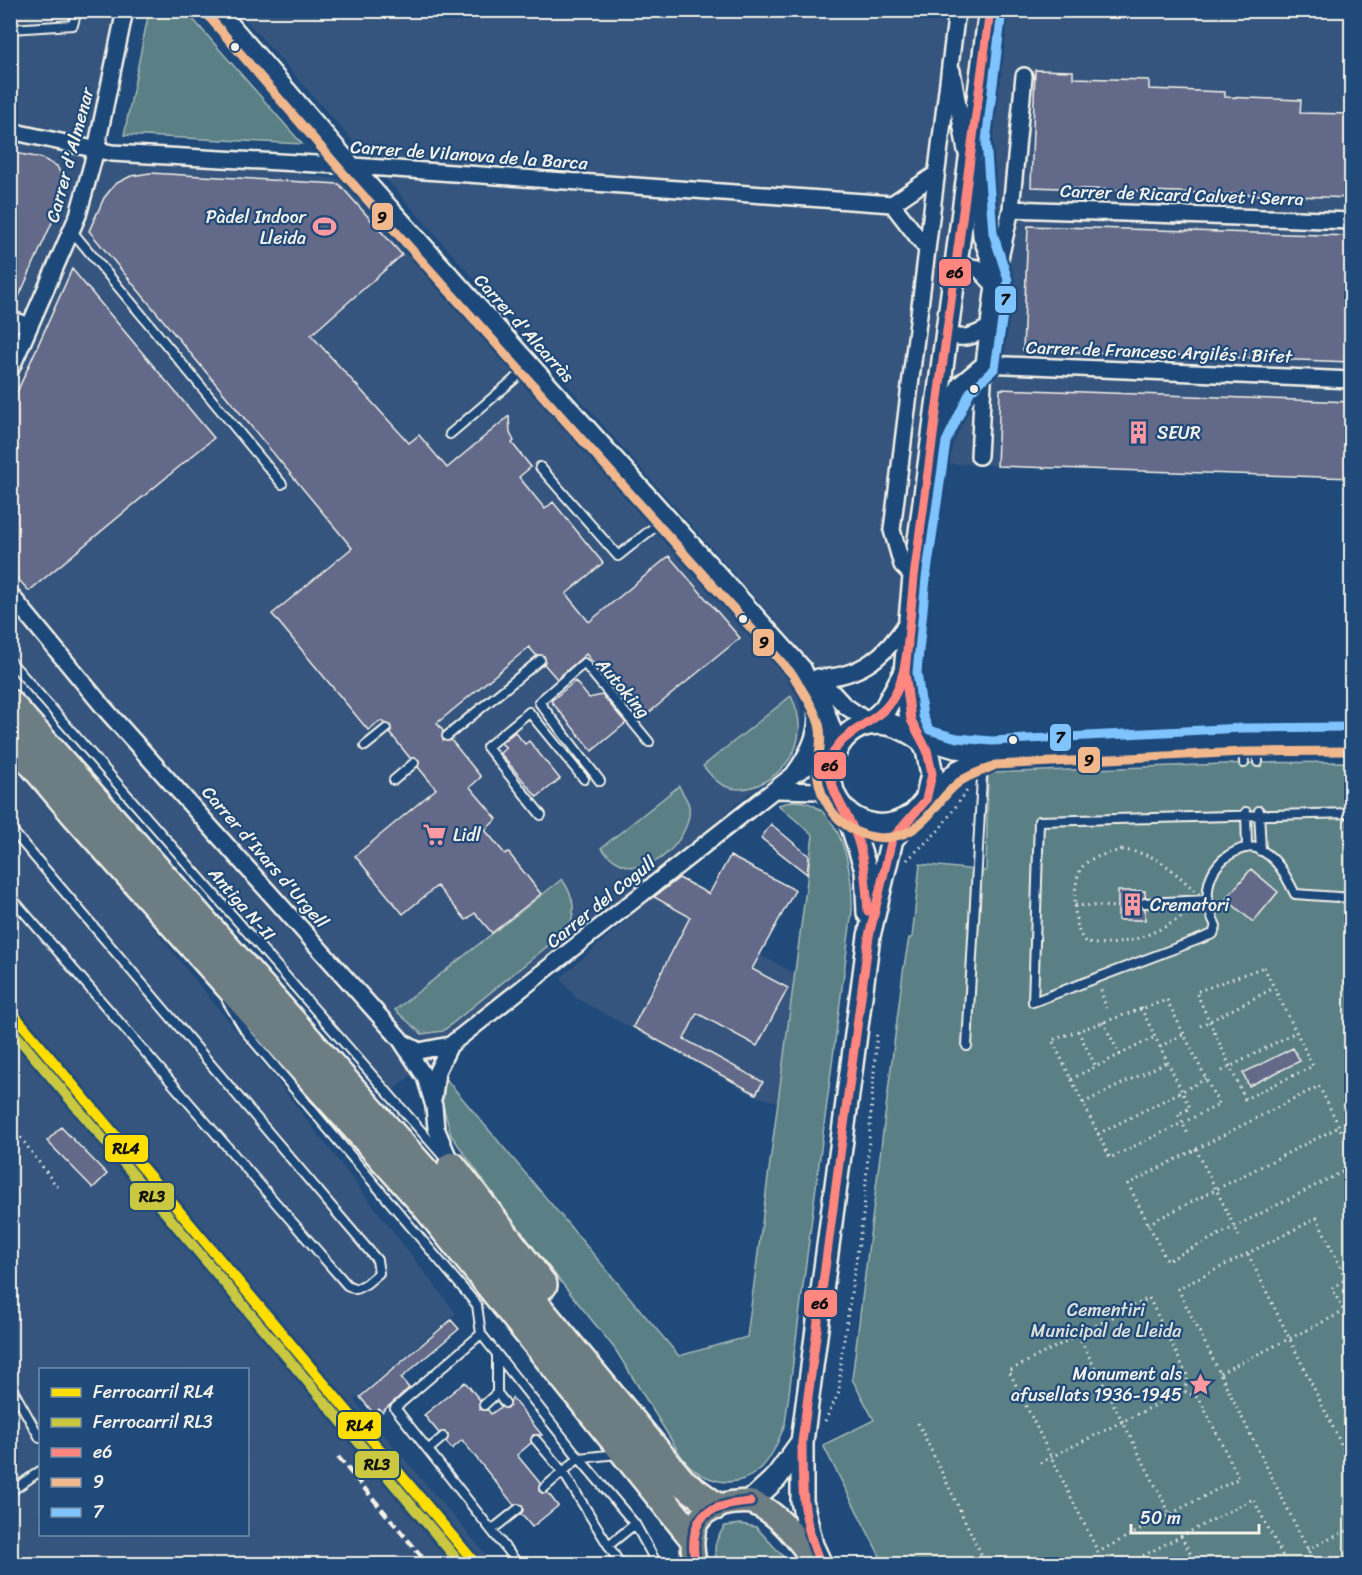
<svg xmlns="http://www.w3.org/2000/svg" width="1362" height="1575" viewBox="0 0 1362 1575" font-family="Sriracha,sans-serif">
	<rect width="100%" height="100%" fill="#1f4a7a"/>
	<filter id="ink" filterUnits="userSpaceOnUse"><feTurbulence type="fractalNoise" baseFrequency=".0167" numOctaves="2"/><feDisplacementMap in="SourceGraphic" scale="12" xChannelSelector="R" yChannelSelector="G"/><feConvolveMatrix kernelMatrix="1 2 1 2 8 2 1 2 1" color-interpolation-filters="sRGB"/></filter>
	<g filter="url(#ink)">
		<!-- built -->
		<path fill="#34547e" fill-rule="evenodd" d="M10,11H125L96,150L356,181L796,689L802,712V730L800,744L786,766L736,804L626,907L388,1094L11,662L10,364L26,326L10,322Z
			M238,11H1351V478L930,463L898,625L857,662L817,668Z
			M11,752L277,1081L456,1313L354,1400L494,1564H11L10,1156L14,1149L10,1145ZM40,1370H248V1534H40Z
			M653,897L794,973L778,1102L755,1096L576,998L560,978ZM683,930L788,988L756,1046L697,1013L693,1020L647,995Z"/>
		<!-- green -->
		<path fill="#5a8086" stroke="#a7b8b7" stroke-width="1.5" d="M149,11H186L302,144L124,135Z
			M791,696C799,712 802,728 796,746C788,771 754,796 727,787C716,783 710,774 703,766Z
			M1351,762V1564H884L823,1445L874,1420L852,1379L903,972L909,938H912L920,864L986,871L988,773L1250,763Z
			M679,786C682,793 687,798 689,806C693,831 662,868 636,867C621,867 611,859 601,848Z
			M794,801C843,801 853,874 852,911L785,1424C779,1439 772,1459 759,1470C734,1491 703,1482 683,1459L615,1349L516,1226L451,1135L442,1102L446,1079L679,1356L747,1337L813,835L778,805Z
			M562,879C574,897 578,913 566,931L443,1031L422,1034L395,1010Z
			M741,1524L756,1527L790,1564H718C712,1549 715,1540 725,1526Z"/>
		<!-- building -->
		<path fill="#646b89" stroke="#f4f1e8" stroke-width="1.5" d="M1035,70L1073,71V78L1149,80V89L1225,92V97L1301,100L1300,113L1352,114V198L1031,187Z
			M10,152L41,158L57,166L64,182L62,200L13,310H10Z
			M150,173L339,184L402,255L311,335L409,443L419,435L447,468L509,416L510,433L514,441L512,443L531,467L519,477L545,509L553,502L603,563L566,594L589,622L669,556L740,638L640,720L586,654L557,679L544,664V656L536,655L529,647L437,723L443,731V740H451L481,777L470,787L497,819L485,830L505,854L508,852L541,894L492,933L475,913L466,920L437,886L403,914L355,856L436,789L418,767L419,760L410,758L390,733V725L380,721L368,730L272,614L352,548L89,231L104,198L115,184L131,176Z
			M1028,226L1352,236V362L1023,350Z
			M72,269L214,438L29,591L10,570V408Z
			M1000,389L1352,402V478L997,466Z
			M575,681L589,698L602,695L626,723L592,751L551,701Z
			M515,732L525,744L529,741L560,779L537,797L500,753L506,748L501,743Z
			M771,824L809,856L807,874L761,838Z
			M730,856L795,890L752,969L788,988L757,1046L697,1013L684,1039L763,1082L756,1094L633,1027L690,917L654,897L679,878L709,894Z
			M1251,869L1278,892L1253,922L1226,899Z
			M1118,891H1145V897L1139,903L1145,909V920H1118Z
			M1293,1048L1300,1061L1249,1086L1243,1073Z
			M61,1127L107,1174L93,1188L47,1141Z
			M451,1320L459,1329L401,1378L409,1388L382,1412L379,1409L374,1414L360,1397Z
			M465,1382L480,1400V1409L488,1410L491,1414L501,1407H509L512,1398L542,1435H533L531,1443L517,1455L540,1483L539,1491L548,1493L558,1506L532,1527L521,1514L522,1505H514L462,1440L452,1449L446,1442L448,1434L439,1433L424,1415Z"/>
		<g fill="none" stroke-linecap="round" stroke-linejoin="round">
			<defs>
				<path id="lane" d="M10,29L73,25L77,10
					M71,230L282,484
					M450,434L531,365
					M540,467L618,556L667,517
					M10,661L443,1156
					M447,736L540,660
					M1243,740L1244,763
					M1257,740L1258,762
					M365,746L386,729
					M394,780L414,763
					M600,781L539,702L584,663L649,742
					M1259,811L1261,851
					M1246,812L1247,848
					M1352,813L1039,821L1033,1002L1213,934L1216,926C1203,901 1204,872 1229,855C1237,850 1247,845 1256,848C1276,855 1286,876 1295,894L1352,898
					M541,815L487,747L529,712L584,779
					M10,828L377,1260L379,1273L366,1284L356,1289L347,1285L10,896
					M1145,903L1207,900
					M227,1001L246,1032L477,1305L481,1334L579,1458L618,1454
					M967,1046L983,759
					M481,1334L395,1408L518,1564
					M10,1385L40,1438
					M497,1393L505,1403
					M484,1405L497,1393V1356
					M536,1440L563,1472L620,1564
					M429,1449L443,1437
					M544,1488L579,1458L635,1524L657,1564
					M10,1492L40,1471
					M493,1529L518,1509
					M609,1545L635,1524"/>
				<path id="street" d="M219,10L353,166L803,668C824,711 821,737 793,775
					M952,71L966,151
					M10,131L112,153L353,166L892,204L936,174
					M976,167L981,236L996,278
					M892,204L926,248
					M1011,209L1352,221
					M957,264L978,268L994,285
					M10,319L29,326
					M948,335C964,340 974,336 988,328
					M10,371L78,215L96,150L125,10
					M939,427L960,384L984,364L1352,380
					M979,456L984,364L994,285L1011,209L1024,76
					M914,577L902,565L892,530L957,10
					M10,594L105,709L400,1039L425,1077L434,1106L436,1128L452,1166
					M818,677L844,705L870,723
					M818,678C862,677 886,655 909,620
					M921,740L955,750L992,753L1243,740L1352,739
					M777,790L819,791L839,805
					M927,798L958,768L992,753
					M404,1043L419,1051L450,1045L793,775L834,751L833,729L820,693
					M434,1096L437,1071L450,1045"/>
				<path id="secondary" d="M870,723L885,709L905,672
					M847,812L866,870L868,913
					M910,816C897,825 882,828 866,823C795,799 839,680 921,740
					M750,1502L776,1478L802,1442
					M821,1564L812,1545L802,1501V1442L869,936L892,839L926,800L932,774L927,750L911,720L905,672L914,577L990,10"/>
				<path id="primary" d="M695,1564C688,1531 694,1509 731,1503C740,1502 750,1500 758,1505C783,1517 800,1544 817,1564"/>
				<path id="highway" d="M10,704L438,1186L682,1482L715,1506
					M10,737L75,814L424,1204L691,1535
					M452,1166L543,1285"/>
			</defs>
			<!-- lane casing -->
			<use href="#lane" stroke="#f4f1e8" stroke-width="12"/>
			<!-- street casing -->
			<use href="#street" stroke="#f4f1e8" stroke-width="20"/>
			<!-- secondary casing -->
			<use href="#secondary" stroke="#f4f1e8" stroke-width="26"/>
			<!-- primary casing -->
			<use href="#primary" stroke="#f4f1e8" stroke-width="27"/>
			<!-- highway casing -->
			<use href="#highway" stroke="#f4f1e8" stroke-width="32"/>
			<!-- path -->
			<path stroke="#f4f1e8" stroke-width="3" stroke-dasharray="1.5 4.5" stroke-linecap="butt" d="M1122,850C1166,854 1174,876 1207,900C1173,925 1130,950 1087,943C1072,933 1071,880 1083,866C1091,856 1110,853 1122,850Z
				M907,860L939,830L969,788
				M1075,905L1118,907
				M1264,967L1313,1066L1245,1099L1196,992Z
				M1101,990L1106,1008
				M1167,1000L1219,1105L1110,1158L1052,1040Z
				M1141,1008L1190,1108L1178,1114L1188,1134
				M1103,1022L1120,1055
				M1200,1026L1274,988
				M1078,1031L1096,1067
				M1160,1047L1184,1034
				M1222,1071L1296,1032
				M1071,1079L1155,1037
				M1083,1103L1167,1062
				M10,1123L58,1188
				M1098,1134L1206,1079
				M1196,1149L1239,1236
				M1352,1152L1319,1086L1128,1184L1167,1261L1352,1167
				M1148,1224L1339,1127
				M1248,1254L1352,1466
				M1078,1335L1170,1514
				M1220,1373L1343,1312
				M825,1421L839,1392L841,1359L864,1209L877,1031
				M918,1423L986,1564
				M1040,1463L1051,1457L1184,1391L1199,1398L1239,1478L1098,1552L1009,1371L1149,1298L1188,1377L1184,1391
				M1181,1536L1196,1564
				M1307,1550L1352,1528
				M1127,1564L1253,1499L1287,1564
				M1315,1564L1178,1289L1317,1218L1346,1279L1332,1288L1352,1328
				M1344,1564L1352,1548"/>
			<!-- lane -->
			<use href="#lane" stroke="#1f4a7a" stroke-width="8"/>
			<!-- street -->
			<use href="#street" stroke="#1f4a7a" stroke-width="15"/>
			<!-- secondary -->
			<use href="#secondary" stroke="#1f4a7a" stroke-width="21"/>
			<!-- primary -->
			<use href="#primary" stroke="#6d7d84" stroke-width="22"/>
			<!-- highway -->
			<use href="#highway" stroke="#6d7d84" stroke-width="27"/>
			<!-- rail -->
			<path stroke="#f4f1e8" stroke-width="4.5" stroke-dasharray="9 4.5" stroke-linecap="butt" d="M338,1457L428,1564"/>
			<defs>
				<path id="bus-1" d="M868,911C866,887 865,861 857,838C849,814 828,792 830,765C833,733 872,727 889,704C902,687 906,664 908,643
					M695,1564C688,1516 705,1506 750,1502
					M821,1564C802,1524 802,1485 802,1442L869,936L892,839L926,800L932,774L927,750L911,720L905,672L914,577L990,10"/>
				<path id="bus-2" d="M210,18L344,174L793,675C802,691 814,706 819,724C824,742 816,760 818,778C824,821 869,852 910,831C931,819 940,797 958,783C969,774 984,771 995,765L1243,752L1352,751"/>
				<path id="bus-3" d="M1002,11L986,141L993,233L1008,280L995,368L970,392L946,442L926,578L917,672L923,716L929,730L957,738L992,741L1242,728L1352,727"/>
			</defs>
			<!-- bus-1 casing -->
			<use href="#bus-1" stroke="#1f4a7a" stroke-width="14"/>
			<!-- bus-2 casing -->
			<use href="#bus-2" stroke="#1f4a7a" stroke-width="14"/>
			<!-- bus-3 casing -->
			<use href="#bus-3" stroke="#1f4a7a" stroke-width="14"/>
			<!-- bus-1 -->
			<use href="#bus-1" stroke="#ff8780" stroke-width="9"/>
			<!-- bus-2 -->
			<use href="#bus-2" stroke="#f1b78d" stroke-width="9"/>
			<!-- bus-3 -->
			<use href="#bus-3" stroke="#80c4ff" stroke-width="9"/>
			<defs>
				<path id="rail-1" d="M10,1010L476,1564"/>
				<path id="rail-2" d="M10,1028L461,1564"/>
			</defs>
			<!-- rail-1 casing -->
			<use href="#rail-1" stroke="#1f4a7a" stroke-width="15"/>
			<!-- rail-2 casing -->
			<use href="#rail-2" stroke="#1f4a7a" stroke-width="15"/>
			<!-- rail-1 -->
			<use href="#rail-1" stroke="#ffde03" stroke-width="10"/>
			<!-- rail-2 -->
			<use href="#rail-2" stroke="#cac840" stroke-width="10"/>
		</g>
	</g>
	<!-- icons -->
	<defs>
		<symbol id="stadium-bare" viewBox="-9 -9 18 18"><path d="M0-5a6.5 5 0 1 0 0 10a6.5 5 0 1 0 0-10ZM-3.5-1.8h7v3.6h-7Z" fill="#ff9aa2" stroke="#1f4a7a" stroke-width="2.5" paint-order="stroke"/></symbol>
		<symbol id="building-bare" viewBox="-9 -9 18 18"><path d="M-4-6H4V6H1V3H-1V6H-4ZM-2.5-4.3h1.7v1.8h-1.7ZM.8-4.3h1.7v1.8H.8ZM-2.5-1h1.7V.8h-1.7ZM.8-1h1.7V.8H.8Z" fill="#ff9aa2" stroke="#1f4a7a" stroke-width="2.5" paint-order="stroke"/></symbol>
		<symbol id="supermarket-bare" viewBox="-9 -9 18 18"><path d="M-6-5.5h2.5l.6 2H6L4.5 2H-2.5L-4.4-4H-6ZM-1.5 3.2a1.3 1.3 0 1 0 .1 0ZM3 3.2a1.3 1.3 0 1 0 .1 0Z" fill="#ff9aa2" stroke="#1f4a7a" stroke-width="2.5" paint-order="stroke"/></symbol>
		<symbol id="sight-bare" viewBox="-9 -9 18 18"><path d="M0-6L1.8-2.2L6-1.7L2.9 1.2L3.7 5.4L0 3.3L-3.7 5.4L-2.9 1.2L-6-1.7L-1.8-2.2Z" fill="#ff9aa2" stroke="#1f4a7a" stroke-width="2.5" paint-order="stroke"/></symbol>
	</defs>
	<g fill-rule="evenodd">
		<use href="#stadium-bare" x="308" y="210" width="33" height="33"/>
		<use href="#building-bare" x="1122" y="416" width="33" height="33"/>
		<use href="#supermarket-bare" x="418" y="818" width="33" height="33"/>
		<use href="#building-bare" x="1116" y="888" width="33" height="33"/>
		<use href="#sight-bare" x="1184" y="1368" width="33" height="33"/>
	</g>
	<!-- markers -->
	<g fill="#f4f1e8" stroke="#1f4a7a" stroke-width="2">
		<circle cx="235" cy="47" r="5"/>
		<circle cx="974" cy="389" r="5"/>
		<circle cx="743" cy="619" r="5"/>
		<circle cx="1013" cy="740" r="5"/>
	</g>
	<g text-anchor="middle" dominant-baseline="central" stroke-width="4.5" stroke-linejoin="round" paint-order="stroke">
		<!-- street labels -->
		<g font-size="18" fill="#f4f1e8" stroke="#1f4a7a">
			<text transform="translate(70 155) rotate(-75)">Carrer d'Almenar</text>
			<text transform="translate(469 155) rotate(4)">Carrer de Vilanova de la Barca</text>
			<text transform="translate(1182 195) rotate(2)">Carrer de Ricard Calvet i Serra</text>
			<text transform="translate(524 328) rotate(48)">Carrer d'Alcarràs</text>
			<text transform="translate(1159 352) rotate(2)">Carrer de Francesc Argilés i Bifet</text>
			<text transform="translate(623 688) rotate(50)">Autoking</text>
			<text transform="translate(265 857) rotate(49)">Carrer d'Ivars d'Urgell</text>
			<text transform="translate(601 902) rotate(-39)">Carrer del Cogull</text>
			<text transform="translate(242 904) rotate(49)">Antiga N-II</text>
		</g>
		<!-- poi labels -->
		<g font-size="18" fill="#f4f1e8" stroke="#1f4a7a" text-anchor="start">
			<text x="306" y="217" text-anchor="end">Pàdel Indoor<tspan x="306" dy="21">Lleida</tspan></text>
			<text x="1157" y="433">SEUR</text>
			<text x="453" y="835">Lidl</text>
			<text x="1150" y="905">Crematori</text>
			<text x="1182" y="1374" text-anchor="end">Monument als<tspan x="1182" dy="21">afusellats 1936-1945</tspan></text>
		</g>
		<!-- park labels -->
		<g font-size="18" fill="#dde0d9" stroke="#1f4a7a">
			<text x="1106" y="1310">Cementiri<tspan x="1106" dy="21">Municipal de Lleida</tspan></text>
		</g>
	</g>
	<g stroke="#1f4a7a" stroke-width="2">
		<rect x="371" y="202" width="23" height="29" rx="6" fill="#f1b78d"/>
		<rect x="938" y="258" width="34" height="29" rx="6" fill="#ff8780"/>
		<rect x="994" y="285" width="23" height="29" rx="6" fill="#80c4ff"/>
		<rect x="752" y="628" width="23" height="29" rx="6" fill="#f1b78d"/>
		<rect x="1049" y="723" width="23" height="29" rx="6" fill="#80c4ff"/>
		<rect x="1077" y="746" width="24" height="28" rx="6" fill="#f1b78d"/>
		<rect x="813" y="751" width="34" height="29" rx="6" fill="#ff8780"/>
		<rect x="104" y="1134" width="45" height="29" rx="6" fill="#ffde03"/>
		<rect x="129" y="1182" width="46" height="29" rx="6" fill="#cac840"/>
		<rect x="803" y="1289" width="35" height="29" rx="6" fill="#ff8780"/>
		<rect x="337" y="1411" width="45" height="29" rx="6" fill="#ffde03"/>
		<rect x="354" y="1450" width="46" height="29" rx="6" fill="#cac840"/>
	</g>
	<g font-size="16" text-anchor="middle" font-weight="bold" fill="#111">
		<text x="382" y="223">9</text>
		<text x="955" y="278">e6</text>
		<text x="1005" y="305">7</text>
		<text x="764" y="648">9</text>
		<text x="1060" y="743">7</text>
		<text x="1089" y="766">9</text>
		<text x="830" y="771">e6</text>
		<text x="126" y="1154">RL4</text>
		<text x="152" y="1202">RL3</text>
		<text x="820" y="1309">e6</text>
		<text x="360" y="1431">RL4</text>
		<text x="377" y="1470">RL3</text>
	</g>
	<!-- margin -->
	<rect width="1362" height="1575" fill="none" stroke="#1f4a7a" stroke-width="36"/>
	<rect x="18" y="18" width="1326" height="1539" fill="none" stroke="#f4f1e8" stroke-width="2" filter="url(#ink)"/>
	<!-- legend -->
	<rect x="39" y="1368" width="210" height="168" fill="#1f4a7a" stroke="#748da6" stroke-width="1.5"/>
	<rect x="51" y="1388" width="30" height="9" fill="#ffde03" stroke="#748da6" stroke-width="1.5"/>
	<text x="93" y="1398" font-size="18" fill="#f4f1e8">Ferrocarril RL4</text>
	<rect x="51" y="1418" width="30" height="9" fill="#cac840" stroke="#748da6" stroke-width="1.5"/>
	<text x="93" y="1428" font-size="18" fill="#f4f1e8">Ferrocarril RL3</text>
	<rect x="51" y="1448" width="30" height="9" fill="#ff8780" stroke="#748da6" stroke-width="1.5"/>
	<text x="93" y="1458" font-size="18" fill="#f4f1e8">e6</text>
	<rect x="51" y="1478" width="30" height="9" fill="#f1b78d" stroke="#748da6" stroke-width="1.5"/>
	<text x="93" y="1488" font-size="18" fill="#f4f1e8">9</text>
	<rect x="51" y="1508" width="30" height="9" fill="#80c4ff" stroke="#748da6" stroke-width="1.5"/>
	<text x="93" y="1518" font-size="18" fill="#f4f1e8">7</text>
	<!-- scale -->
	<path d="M1131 1524v9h128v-9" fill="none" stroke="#f4f1e8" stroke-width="3"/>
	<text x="1140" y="1524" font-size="18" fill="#f4f1e8" stroke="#1f4a7a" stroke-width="4.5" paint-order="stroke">50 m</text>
</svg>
